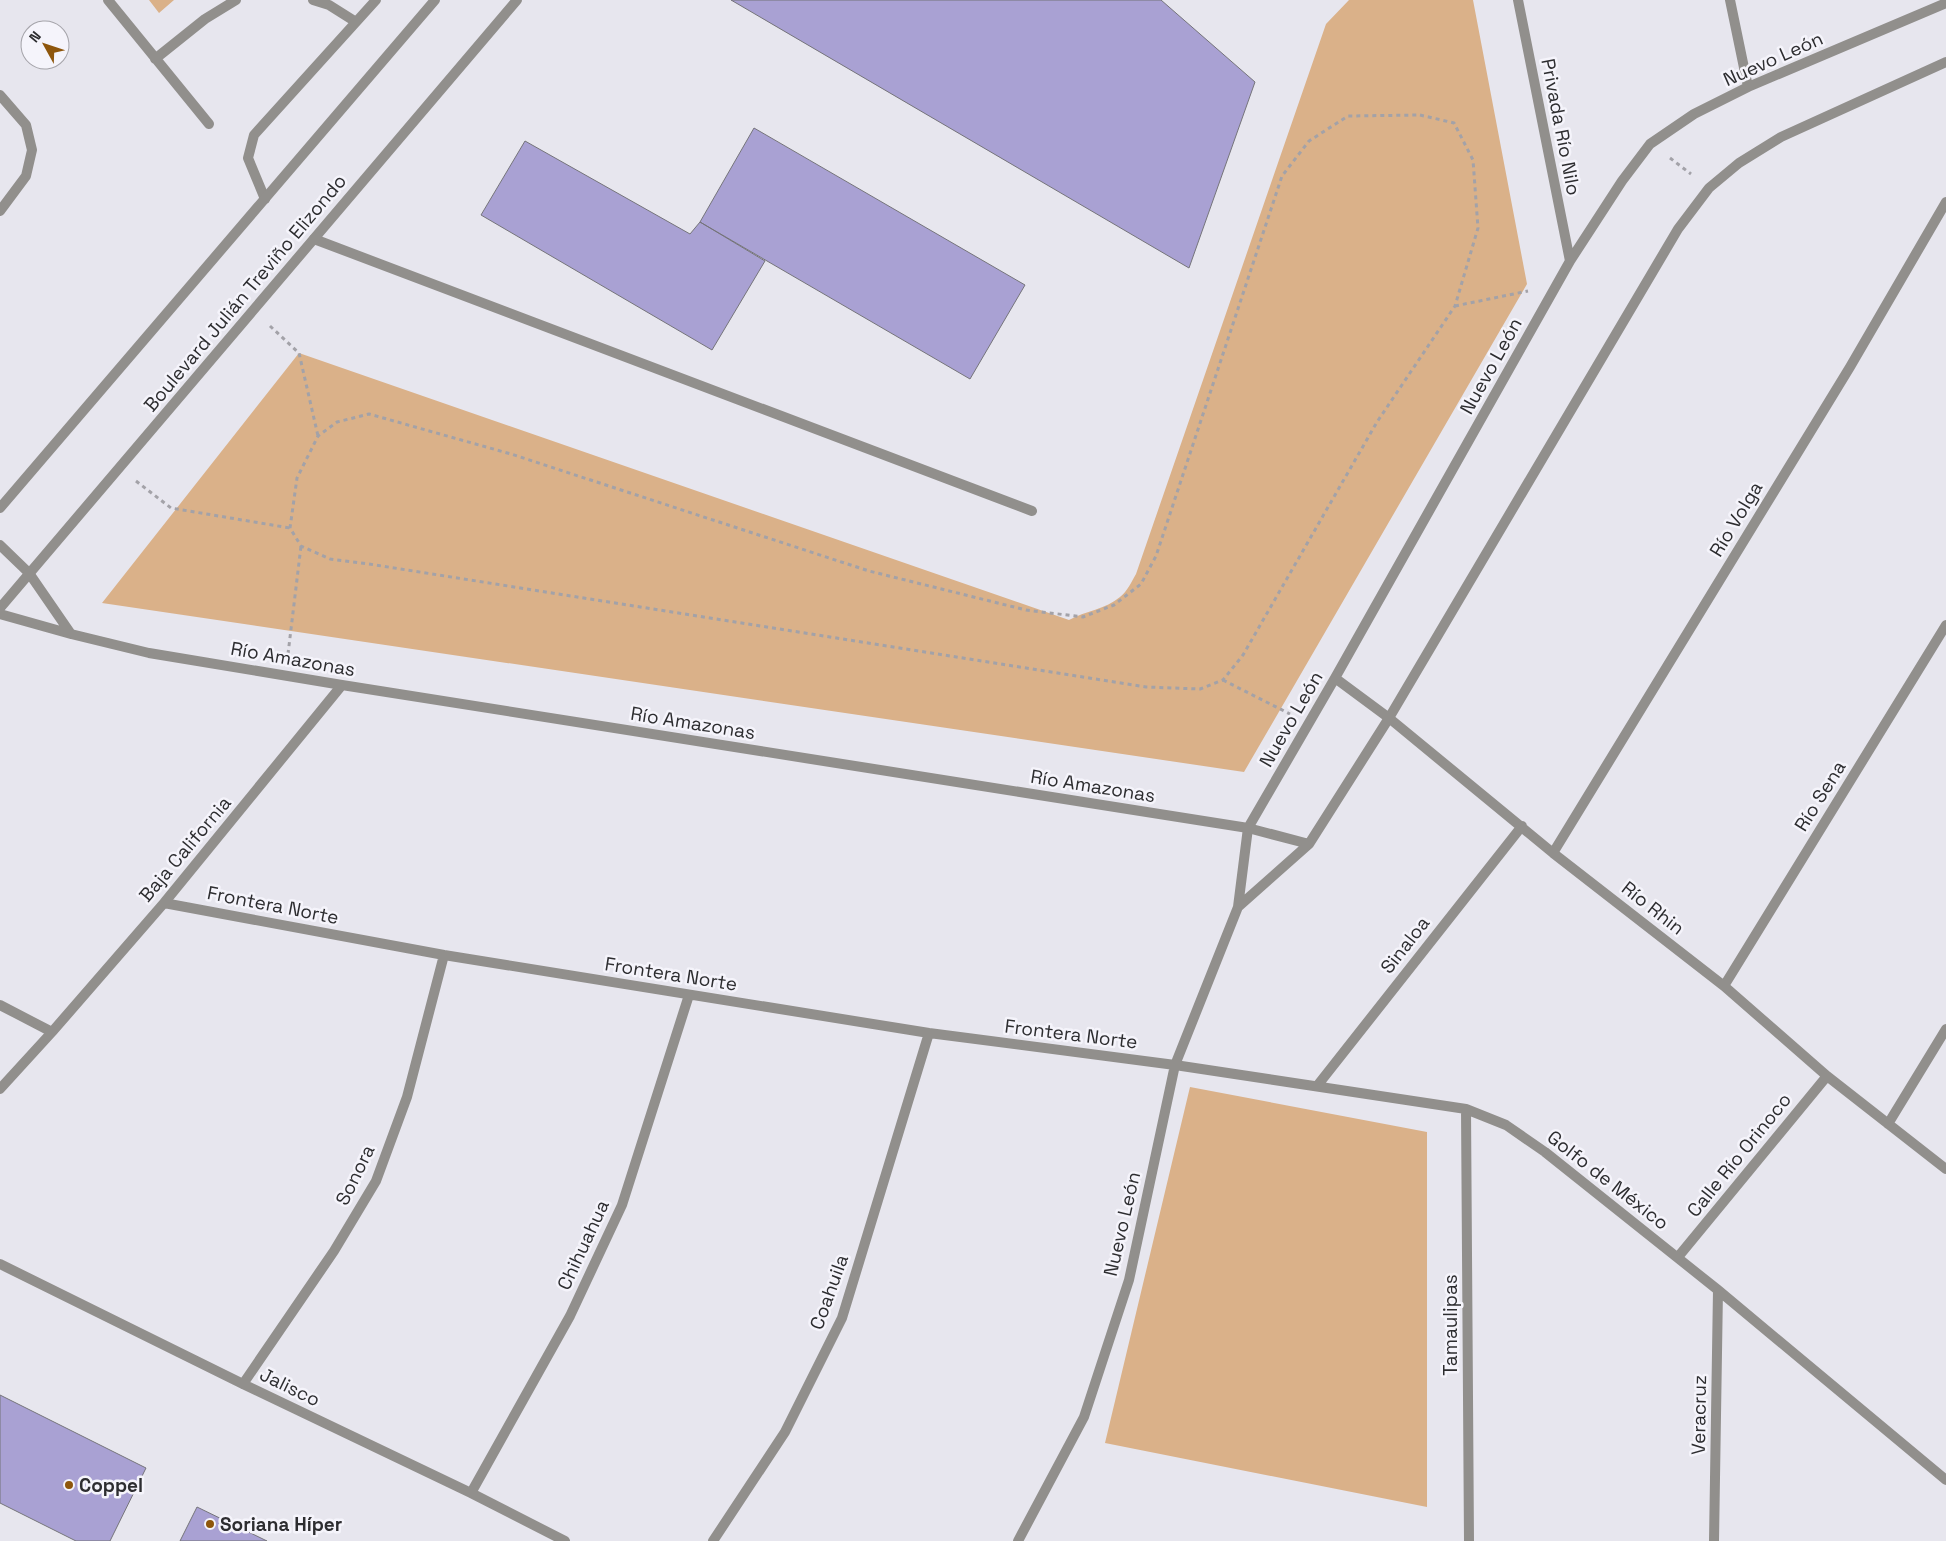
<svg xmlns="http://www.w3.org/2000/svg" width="1946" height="1541" viewBox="0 0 1946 1541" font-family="'Space Grotesk',sans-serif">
	<rect width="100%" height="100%" fill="#e7e6ee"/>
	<!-- green -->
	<path fill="#dab189" d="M149,0H174L159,13Z
		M1349,0H1473L1527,284L1244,772L102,603L299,353L1069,620C1085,611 1106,609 1120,597C1127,592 1132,581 1136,574L1326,24Z
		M1190,1087L1427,1132V1507L1105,1443Z"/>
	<!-- building -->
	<path fill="#a9a1d3" stroke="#75747a" d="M731,0H1161L1255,82L1189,268Z
		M754,128L1025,285L970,379L700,222Z
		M525,141L690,234L700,222L765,261L712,350L481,215Z
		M0,1395L146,1468L110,1541H76L0,1503Z
		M197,1507L267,1541H180Z"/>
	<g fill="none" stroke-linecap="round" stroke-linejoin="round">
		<!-- path -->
		<path stroke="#a3a2a8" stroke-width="3" stroke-dasharray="4 4" stroke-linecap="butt" d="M1420,115L1454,123L1473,160L1478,228L1455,306L1377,422L1243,655L1223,680L1200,689L1146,687L369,564L330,559L301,546L290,528L297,478L318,436L337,422L369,414L511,454L869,571L1026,610L1083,617L1114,605L1141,584L1156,556L1282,176L1309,141L1348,116Z
			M1670,158L1691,174
			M1455,306L1528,291
			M270,326L299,353L318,436
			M136,481L171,508L290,528
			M288,654L301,546
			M1223,680L1290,714"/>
		<!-- service -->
		<path stroke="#918f8c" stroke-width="10" d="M108,0L209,124
			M313,0L329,5L356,22
			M155,59L205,19L236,0
			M265,199L248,158L254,135L376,0
			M314,239L1032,511"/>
		<!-- minor -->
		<path stroke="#918f8c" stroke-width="10" d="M1518,0L1570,261
			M1730,0L1748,87
			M0,95L26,125L32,150L26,176L0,211
			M0,545L29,573L71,634
			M0,614L71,634L149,653L342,685L1248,828L1309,844
			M1335,678L1389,718L1553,853L1724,986L1827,1076L1946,1169
			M1553,853L1850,367L1946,202
			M164,903L444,955L929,1033L1175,1065L1466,1109L1506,1125L1545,1152L1718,1290L1946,1480
			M1238,907L1309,844L1389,718L1678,229L1709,188L1739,163L1781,137L1946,62
			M1724,986L1946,625
			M0,1005L52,1032
			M1317,1086L1522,826
			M0,1089L52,1032L164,903L342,685
			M1466,1109L1469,1541
			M1888,1124L1946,1029
			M1678,1257L1827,1076
			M0,1264L243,1384L471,1493L565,1541
			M243,1384L334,1251L376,1181L407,1097L444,955
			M471,1493L570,1316L622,1205L689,995
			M713,1541L785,1432L842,1318L929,1033
			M1018,1541L1084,1417L1129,1280L1175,1065L1238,907L1248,828L1335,678L1570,261L1622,181L1650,144L1694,114L1748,87L1946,3
			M1714,1541L1718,1290"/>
		<!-- tertiary -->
		<path stroke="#918f8c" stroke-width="10" d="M0,508L435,0
			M0,608L517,0"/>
	</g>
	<!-- markers -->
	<g fill="#8e560c" stroke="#f5f4fb" stroke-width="2">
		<circle cx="69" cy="1485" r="5"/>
		<circle cx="210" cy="1524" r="5"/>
	</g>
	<g text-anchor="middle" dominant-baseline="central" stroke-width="5" stroke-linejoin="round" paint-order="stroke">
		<!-- street labels -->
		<g font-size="19" fill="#2d2d30" stroke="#f5f4fb">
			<text transform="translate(1773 59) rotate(-24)">Nuevo León</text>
			<text transform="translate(1561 127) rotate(79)">Privada Río Nilo</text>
			<text transform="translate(245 293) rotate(-50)">Boulevard Julián Treviño Elizondo</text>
			<text transform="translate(1491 366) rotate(-61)">Nuevo León</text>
			<text transform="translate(1736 519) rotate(-59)">Río Volga</text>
			<text transform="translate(293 659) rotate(10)">Río Amazonas</text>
			<text transform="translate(1291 719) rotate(-60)">Nuevo León</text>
			<text transform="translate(693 723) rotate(9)">Río Amazonas</text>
			<text transform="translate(1093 786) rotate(9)">Río Amazonas</text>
			<text transform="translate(1820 796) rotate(-58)">Río Sena</text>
			<text transform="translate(185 849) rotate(-50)">Baja California</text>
			<text transform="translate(273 905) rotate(11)">Frontera Norte</text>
			<text transform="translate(1653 908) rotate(38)">Río Rhin</text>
			<text transform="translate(1405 945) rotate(-52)">Sinaloa</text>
			<text transform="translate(671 974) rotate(9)">Frontera Norte</text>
			<text transform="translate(1071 1034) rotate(7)">Frontera Norte</text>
			<text transform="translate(1739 1155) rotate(-51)">Calle Río Orinoco</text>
			<text transform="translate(355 1175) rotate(-64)">Sonora</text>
			<text transform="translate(1608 1180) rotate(38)">Golfo de México</text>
			<text transform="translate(1122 1224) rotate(-77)">Nuevo León</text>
			<text transform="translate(583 1245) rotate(-65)">Chihuahua</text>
			<text transform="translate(829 1292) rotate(-70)">Coahuila</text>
			<text transform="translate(1450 1325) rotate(-90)">Tamaulipas</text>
			<text transform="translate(290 1387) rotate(26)">Jalisco</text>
			<text transform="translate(1699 1415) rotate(-89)">Veracruz</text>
		</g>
		<!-- poi labels -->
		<g font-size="19" font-weight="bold" fill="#2d2d30" stroke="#f5f4fb" text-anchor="start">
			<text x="79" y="1485">Coppel</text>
			<text x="220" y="1524">Soriana Híper</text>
		</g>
	</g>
	<!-- north arrow -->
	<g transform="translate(45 45) rotate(310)"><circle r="24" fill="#f5f4fb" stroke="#a5a4aa"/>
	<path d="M0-4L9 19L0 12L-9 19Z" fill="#8e560c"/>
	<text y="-8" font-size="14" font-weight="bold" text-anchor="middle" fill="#2d2d30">N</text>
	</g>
</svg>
